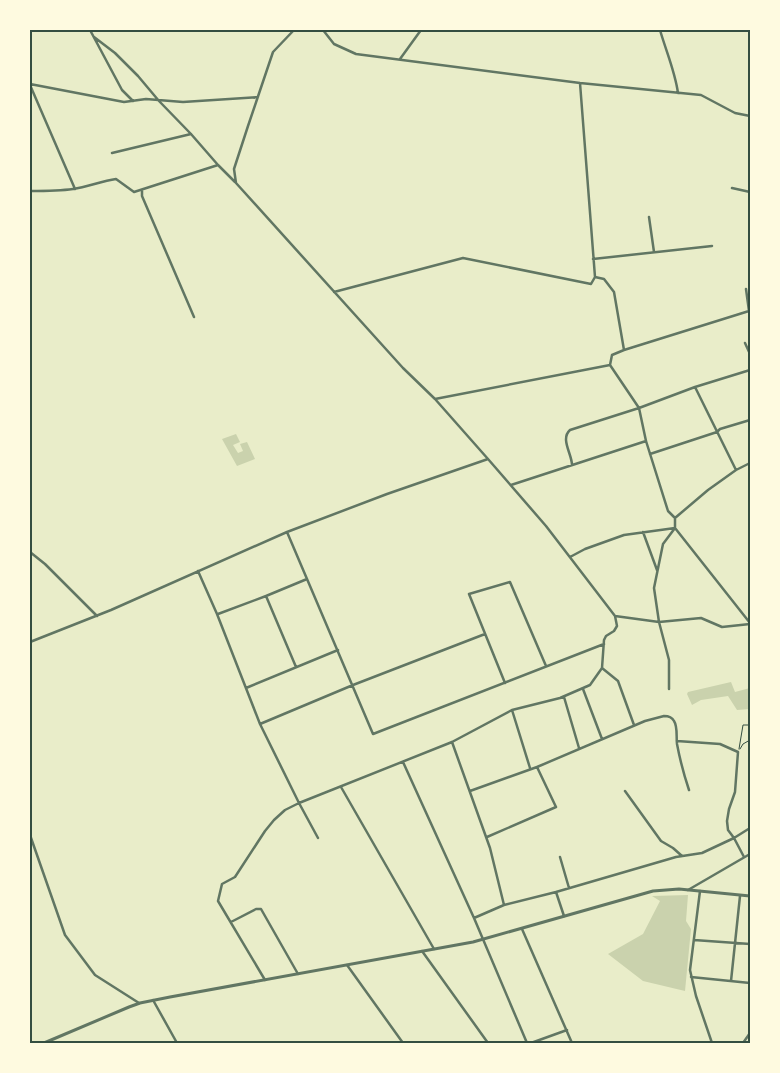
<svg xmlns="http://www.w3.org/2000/svg" width="780" height="1073" viewBox="0 0 780 1073" font-family="Figtree,sans-serif">
	<rect width="100%" height="100%" fill="#e9edc9"/>
	<!-- green -->
	<path fill="#cad2ad" d="M236,434L240,442L233,445L238,453L243,451L240,444L247,442L255,459L237,466L222,439Z
		M731,682L735,692L750,688V709L737,710L728,696L701,700L692,705L687,694L688,692Z
		M688,895L686,921L691,929L685,991L643,981L608,954L643,934L660,901L652,896Z"/>
	<g fill="none" stroke-linecap="round" stroke-linejoin="round">
		<!-- path -->
		<path stroke="#344e41" stroke-width="1" d="M739,749L743,725H750
			M740,749L743,744L750,740"/>
		<!-- minor -->
		<path stroke="#617663" stroke-width="2.5" d="M90,30L122,90L133,101
			M294,30L273,52L248,126L234,169L236,183L403,368L435,399L488,459L546,526L615,616L659,622L701,618L722,627L750,624
			M323,30L334,44L356,54L580,83L701,95L735,113L750,116
			M660,30C666,51 675,71 678,93
			M94,37L115,53L138,76L159,101L191,134L218,165L235,182
			M400,59L421,30
			M30,84L124,102L146,99L183,102L258,97
			M30,85L75,189
			M112,153L191,134
			M732,188L750,192
			M142,190V196L194,317
			M30,191C44,191 59,191 73,189C88,187 101,181 116,179L134,192L218,165
			M649,217L654,252
			M593,259L712,246
			M595,277L604,279L614,292L624,350
			M334,292L463,258L591,284L595,277L580,83
			M745,343L750,354
			M610,365L612,355L624,350L749,311L746,289
			M695,387L750,370
			M435,399L610,365L639,408L695,387L736,470L750,463
			M650,454L717,432L720,429L750,420
			M572,465C572,454 560,439 570,430L639,408L646,441L668,511L675,518
			M511,485L646,441
			M287,532L373,734L604,644
			M643,532L657,570
			M30,552L45,564L97,616
			M570,557L585,549L624,535L675,528L750,623
			M198,571L217,614L260,724L299,803L318,838
			M266,596L296,667
			M218,614L266,596L307,579
			M30,642L111,610L287,532L387,494L488,459
			M602,668L618,681L634,725
			M505,683L469,594L510,582L546,666
			M246,688L338,650
			M583,689L602,739
			M669,689V660L659,622L654,588L663,544L675,528V518L708,490L736,470
			M564,697L579,748
			M512,710L530,768
			M260,724L353,685L485,634
			M677,741L720,744L738,752L735,792L729,809L727,821L728,830L734,838L744,857
			M452,742L490,848L504,905
			M403,762L474,918L527,1043
			M341,787L434,949
			M470,791L537,767L645,721L664,716C668,716 672,717 674,721C678,727 676,737 677,744C680,760 684,775 689,790
			M625,791L661,841L673,848L682,856
			M30,835L65,935L95,975L139,1003
			M487,837L556,807L537,767
			M560,857L569,888
			M688,890L750,854
			M700,891L690,970L696,996L712,1043
			M556,892L564,916
			M474,918L504,905L556,892L676,857L702,853L734,838L750,828
			M231,922L256,909H261L298,974
			M522,929L572,1043
			M694,940L750,944
			M422,951L488,1043
			M347,965L403,1043
			M691,977L750,983
			M265,980L218,901L222,884L235,877L265,831L274,820L285,810L299,803L452,742L512,710L560,698L590,685L602,668L604,640L606,636L614,631L617,626L615,616
			M731,981L740,896
			M153,1000L177,1043
			M531,1043L567,1030
			M743,1043L750,1033"/>
		<!-- tertiary -->
		<path stroke="#617663" stroke-width="3" d="M44,1043L129,1007L140,1003L170,997L473,942L653,891L679,889L750,896"/>
	</g>
	<!-- border -->
	<rect width="780" height="1073" fill="none" stroke="#fefae0" stroke-width="62"/>
	<rect x="31" y="31" width="718" height="1011" fill="none" stroke="#344e41" stroke-width="2"/>
</svg>
